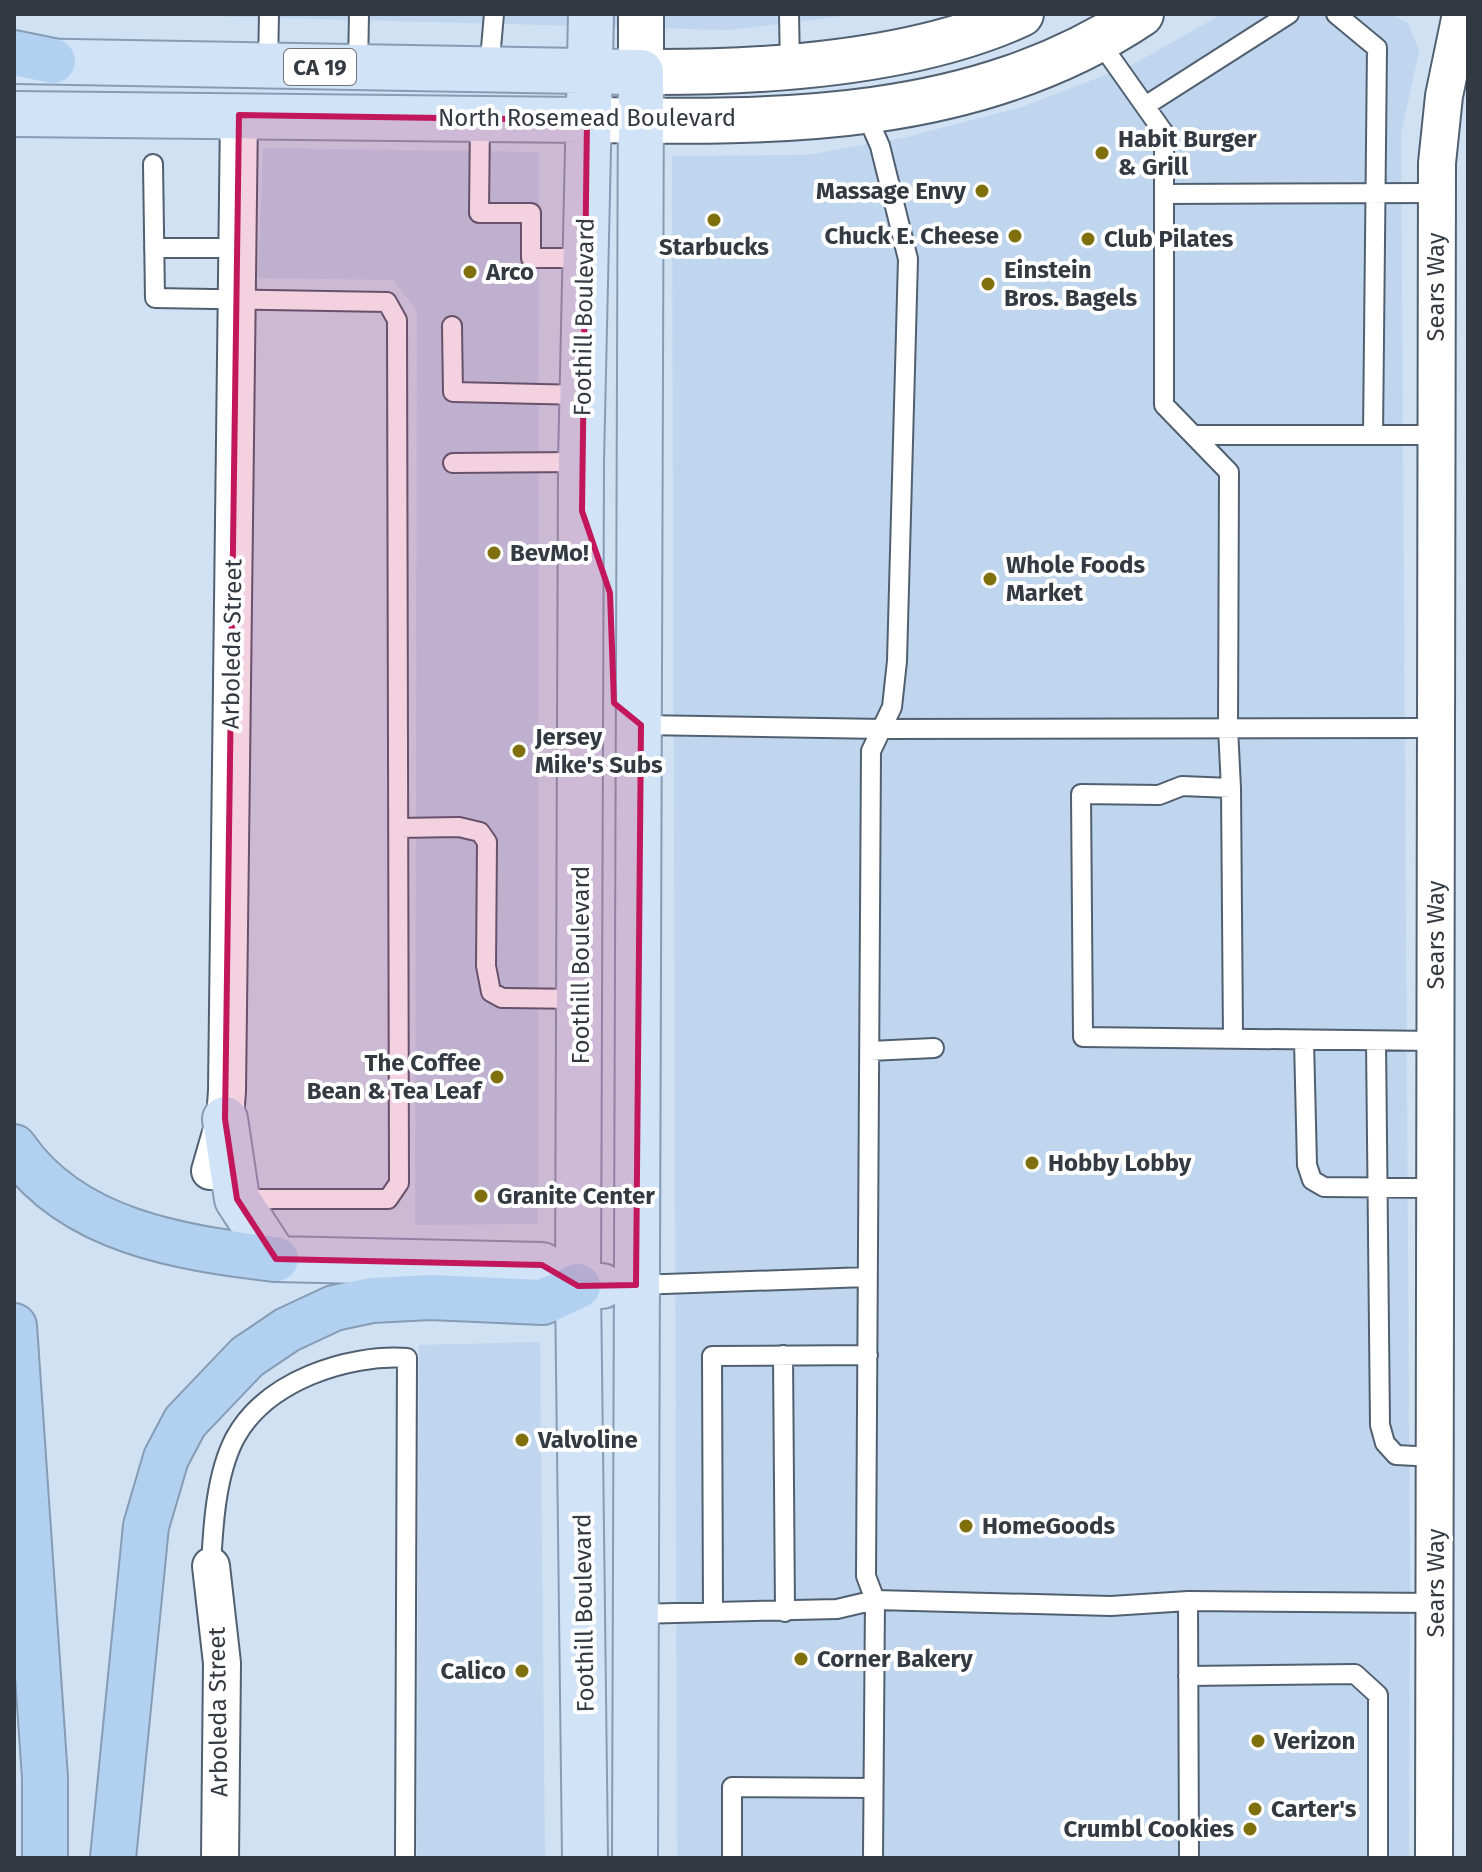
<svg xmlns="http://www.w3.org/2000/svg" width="1482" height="1872" viewBox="0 0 1482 1872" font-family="'Fira Sans',sans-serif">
	<rect width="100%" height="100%" fill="#cfe1f3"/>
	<!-- built -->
	<path fill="#bfd6ee" d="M130,14H862L729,30Z
		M1222,14H1390L1408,23L1419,51L1401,134L1410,1572L1409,1858H677L672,156L807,155L903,138L1022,107L1134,64Z
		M263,148L539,152L538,1224L415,1225L417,311L393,280L258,278Z
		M540,1342L545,1858H417L419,1345Z"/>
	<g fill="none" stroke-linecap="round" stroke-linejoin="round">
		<defs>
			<path id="service" d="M789,14L790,66
				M1336,14L1377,48L1373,435
				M1099,41L1164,133V405L1229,472L1228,728L1231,788L1182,786L1159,795L1081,794L1083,1037L1436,1041
				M268,66L269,14
				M358,67L359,14
				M489,70L494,14
				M1145,106L1289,14
				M866,114L880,146L908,259L897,661L892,707L871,751L866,1576L875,1600L873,1858
				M480,118L479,213H531V258H586
				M153,164L155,298L387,302L397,320L399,1183L388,1199H240
				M1164,194L1437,193
				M154,248H237
				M452,326L453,392L584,395
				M1193,435H1436
				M453,463L581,462
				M641,725L883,729L1436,728
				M1231,788L1233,1038
				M398,828L459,827L480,832L487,842L486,966L491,992L502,998L579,999
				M1304,1041L1307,1165L1312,1180L1324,1187L1436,1188
				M1376,1041L1380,1425L1385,1443L1396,1455L1436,1457
				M870,1051L934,1048
				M636,1285L867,1277
				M783,1355L785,1612
				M211,1566C213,1526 216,1474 235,1438C266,1381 347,1354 407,1358L405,1858
				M1188,1601L1189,1858
				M713,1612L712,1356L868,1355
				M636,1614L837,1609L875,1600L1111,1606L1188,1601L1436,1603
				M1188,1676L1355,1674L1378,1695V1858
				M732,1858V1787L873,1788"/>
			<path id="minor" d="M210,1171L225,1119L227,1091L239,115
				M211,1566L222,1663L220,1858
				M1434,1858L1437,163L1444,96L1461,14"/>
			<path id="secondary" d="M641,14V72C759,73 913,64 1021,14
				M587,120C779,123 975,125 1141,14"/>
			<path id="primary" d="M16,61L641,72L635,1858
				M14,114L587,120
				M225,1119L237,1199L276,1259L542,1265L578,1286H602
				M585,1858L578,1286L581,462L591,14"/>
			<path id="motorway" d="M14,53L53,61
				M14,1147C72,1232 182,1248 276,1259
				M14,1326L45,1778V1858
				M113,1858L146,1526L166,1458L185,1422L247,1357L287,1330L334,1308L372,1300L430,1297L543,1302L578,1286"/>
		</defs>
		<!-- service casing -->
		<use href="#service" stroke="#516070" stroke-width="22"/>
		<!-- minor casing -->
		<use href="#minor" stroke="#516070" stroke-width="40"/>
		<!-- secondary casing -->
		<use href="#secondary" stroke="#516070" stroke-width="48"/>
		<!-- primary casing -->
		<use href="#primary" stroke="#869cb4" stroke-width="48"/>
		<!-- motorway casing -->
		<use href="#motorway" stroke="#869cb4" stroke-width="48"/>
		<!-- service -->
		<use href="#service" stroke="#fff" stroke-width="18"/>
		<!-- minor -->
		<use href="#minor" stroke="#fff" stroke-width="36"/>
		<!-- secondary -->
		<use href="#secondary" stroke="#fff" stroke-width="44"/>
		<!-- primary -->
		<use href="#primary" stroke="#d1e3f7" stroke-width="44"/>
		<!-- motorway -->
		<use href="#motorway" stroke="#b2d1f1" stroke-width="44"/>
	</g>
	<!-- marked area -->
	<path fill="#c2185b" fill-opacity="0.2" stroke="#c2185b" stroke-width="6" stroke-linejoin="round" d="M239,115L587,120L582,511L610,593L614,703L641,725L636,1285L578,1286L542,1265L276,1259L237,1199L225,1119Z"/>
	<!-- markers -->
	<g fill="#7f6f0d" stroke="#fff" stroke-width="3">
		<circle cx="1102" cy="153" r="8"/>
		<circle cx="982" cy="191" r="8"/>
		<circle cx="714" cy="220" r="8"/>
		<circle cx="1015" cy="236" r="8"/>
		<circle cx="1088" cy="239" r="8"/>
		<circle cx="470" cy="272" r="8"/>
		<circle cx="988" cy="284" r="8"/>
		<circle cx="494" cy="553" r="8"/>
		<circle cx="990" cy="579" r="8"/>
		<circle cx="519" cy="751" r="8"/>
		<circle cx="497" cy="1077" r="8"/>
		<circle cx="1032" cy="1163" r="8"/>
		<circle cx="481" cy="1196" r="8"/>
		<circle cx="522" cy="1440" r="8"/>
		<circle cx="966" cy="1526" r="8"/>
		<circle cx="801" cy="1659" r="8"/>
		<circle cx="522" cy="1671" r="8"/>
		<circle cx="1258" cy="1741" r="8"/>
		<circle cx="1255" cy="1809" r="8"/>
		<circle cx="1250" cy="1829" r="8"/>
	</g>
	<g text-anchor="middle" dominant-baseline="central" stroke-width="8" stroke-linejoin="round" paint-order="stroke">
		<!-- shield labels -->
		<rect fill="#fff" stroke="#71757b" stroke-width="2" x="284" y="49" width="72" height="36" rx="6"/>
		<g font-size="22" font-weight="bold" fill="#343a42">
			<text x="320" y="67">CA 19</text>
		</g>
		<!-- street labels -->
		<g font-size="24" fill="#343a42" stroke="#fff">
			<text x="587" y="118">North Rosemead Boulevard</text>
			<text transform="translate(1436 287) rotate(-90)">Sears Way</text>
			<text transform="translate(584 317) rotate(-89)">Foothill Boulevard</text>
			<text transform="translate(232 644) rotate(-89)">Arboleda Street</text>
			<text transform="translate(1436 935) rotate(-90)">Sears Way</text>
			<text transform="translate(581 965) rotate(-90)">Foothill Boulevard</text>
			<text transform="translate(1436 1583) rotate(-90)">Sears Way</text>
			<text transform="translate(584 1613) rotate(-91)">Foothill Boulevard</text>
			<text transform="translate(218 1712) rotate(-91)">Arboleda Street</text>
		</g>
		<!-- poi labels -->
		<g font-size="24" font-weight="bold" fill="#343a42" stroke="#fff" text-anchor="start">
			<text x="1118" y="139">Habit Burger<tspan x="1118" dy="28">&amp; Grill</tspan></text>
			<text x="966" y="191" text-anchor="end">Massage Envy</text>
			<text x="999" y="236" text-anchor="end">Chuck E. Cheese</text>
			<text x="1104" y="239">Club Pilates</text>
			<text x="714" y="247" text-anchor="middle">Starbucks</text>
			<text x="1004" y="270">Einstein<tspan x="1004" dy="28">Bros. Bagels</tspan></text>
			<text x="486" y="272">Arco</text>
			<text x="510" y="553">BevMo!</text>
			<text x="1006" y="565">Whole Foods<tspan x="1006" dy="28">Market</tspan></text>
			<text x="535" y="737">Jersey<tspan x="535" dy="28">Mike's Subs</tspan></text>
			<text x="481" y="1063" text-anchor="end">The Coffee<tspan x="481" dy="28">Bean &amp; Tea Leaf</tspan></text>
			<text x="1048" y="1163">Hobby Lobby</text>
			<text x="497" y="1196">Granite Center</text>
			<text x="538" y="1440">Valvoline</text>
			<text x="982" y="1526">HomeGoods</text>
			<text x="817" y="1659">Corner Bakery</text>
			<text x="506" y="1671" text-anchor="end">Calico</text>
			<text x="1274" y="1741">Verizon</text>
			<text x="1271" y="1809">Carter's</text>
			<text x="1234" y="1829" text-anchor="end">Crumbl Cookies</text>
		</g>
	</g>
	<!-- border -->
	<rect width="1482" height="1872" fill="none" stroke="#343a42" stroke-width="32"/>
</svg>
